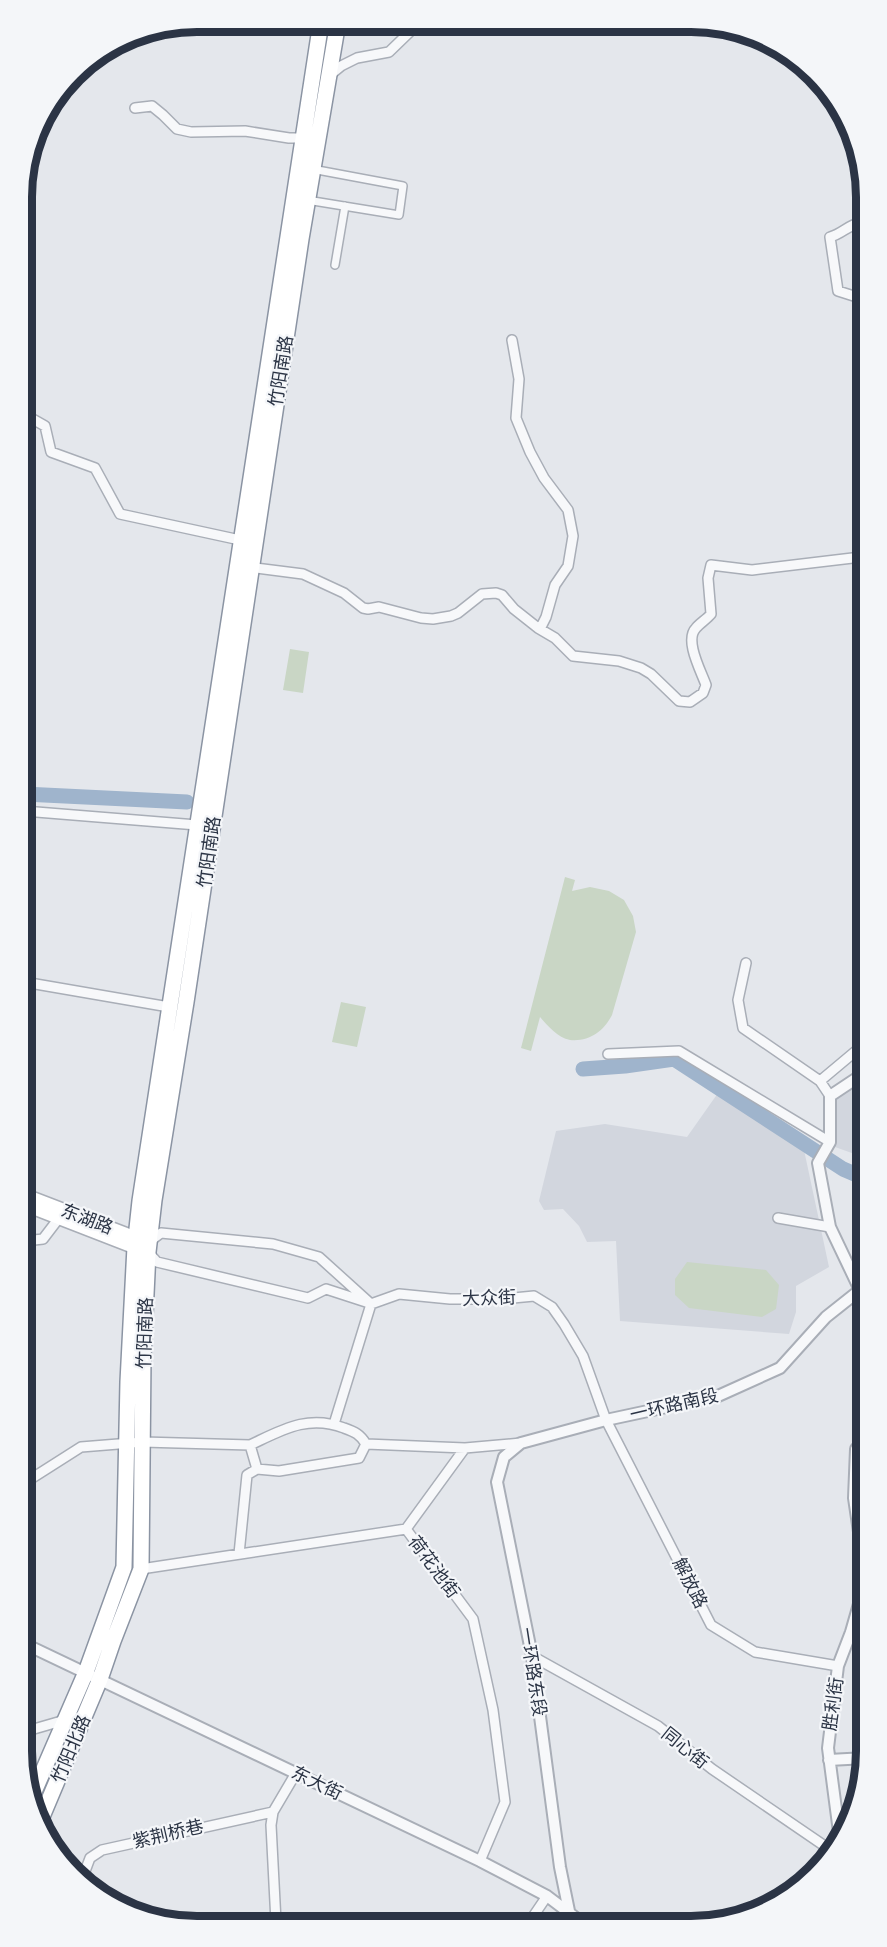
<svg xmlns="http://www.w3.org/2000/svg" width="887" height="1947" viewBox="0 0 887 1947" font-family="Cabin,'Noto Sans SC',sans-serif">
	<rect width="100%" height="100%" fill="#e4e7ec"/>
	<!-- built -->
	<path fill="#d2d6de" d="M863,1079V1157L835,1147L836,1098Z
		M718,1093L804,1150L829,1267L796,1286V1312L789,1334L620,1321L616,1241L587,1242L579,1226L563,1209L544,1210L539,1201L556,1131L605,1124L687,1137Z"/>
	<!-- green -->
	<path fill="#c9d6c5" d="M290,649L309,652L303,693L283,690Z
		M565,877L575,880L572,891L590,887L609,891L624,900L633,916L636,932L612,1015C604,1031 589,1042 570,1040C558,1038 547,1025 540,1017L531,1051L521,1048Z
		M341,1002L366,1007L357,1047L332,1042Z
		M687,1262L766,1270L779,1285L776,1309L762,1317L689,1308L675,1295V1279Z"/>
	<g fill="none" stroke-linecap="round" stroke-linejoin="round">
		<!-- river -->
		<path stroke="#9fb4cc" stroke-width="15" d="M24,794L187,802
			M583,1069L625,1066L674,1059L843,1169L864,1178"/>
		<defs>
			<path id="pedestrian" d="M307,200L399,215L403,186L312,169
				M335,265L345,206"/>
			<path id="minor" d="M330,75L341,66L357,58L389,52L420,22
				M135,108L152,106L163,115L177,129L191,132L245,131L289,138H307
				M860,223C848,225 842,234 830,237L838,291L860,298
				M512,340L519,379L516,418L530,452L544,478L568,510L573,536L568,566L555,585L546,617L540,629
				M22,413L45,426L51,452L95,468L120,514L240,540
				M248,567L303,574L344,593L363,608L368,609L379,607L421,618L433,619L451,616L458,613L482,594L496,593L502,595L514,609L538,628L555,638L573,656L619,661L641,668L651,674L679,701L690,702L703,693L706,685C701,671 684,640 696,628C700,623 707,619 711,614L708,578L711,565L752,570L861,557
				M24,811L197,825
				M746,963L738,1000L743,1028L820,1081L830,1096
				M24,982L169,1007
				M608,1054L679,1051L830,1142
				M820,1081L863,1045
				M778,1218L830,1227
				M25,1241L43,1239L59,1218
				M149,1242L161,1233L273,1244L319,1257L371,1304
				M148,1252L157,1262L308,1298L326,1289L366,1302
				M371,1304L399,1294L450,1299H502L534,1296L552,1307L564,1324L583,1356L606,1420L711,1625L755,1652L838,1666
				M334,1424L371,1304
				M366,1444L465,1448L521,1443
				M250,1445C282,1430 308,1414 344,1428C355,1432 360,1434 366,1444
				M26,1482L81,1447L143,1442L250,1445L257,1469L279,1471L359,1458L366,1444
				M406,1529L473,1619L493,1710L505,1802L480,1861
				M406,1529L465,1448
				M239,1554L247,1475L257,1469
				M141,1569L406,1529
				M532,1656L658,1726L712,1769L832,1851
				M27,1731L65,1720
				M81,1882L90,1858L102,1850L273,1812
				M530,1921L547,1896
				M276,1922L271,1825L273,1812L296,1773"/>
			<path id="tertiary" d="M860,1290L830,1227L818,1163L830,1142V1096L863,1074
				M27,1645L480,1861L547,1896L580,1921
				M829,1760L866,1758
				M839,1832L828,1748L838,1666L851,1632L861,1597L862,1552L854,1498L856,1449L864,1440
				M569,1911L560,1867L532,1656L497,1482L504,1457L521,1443L606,1420L718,1396L780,1368L826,1317L860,1290H864"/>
			<path id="secondary" d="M25,1195L142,1240
				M25,1205L141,1250"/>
			<path id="trunk" d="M30,1801L86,1672L124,1567L128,1382L135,1247L140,1201L321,22
				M41,1819L100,1679L113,1641L141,1569L143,1357L148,1252L154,1200L186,1002L301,239L338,22"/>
		</defs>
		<!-- pedestrian casing -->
		<use href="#pedestrian" stroke="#a9aeb7" stroke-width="10"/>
		<!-- minor casing -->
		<use href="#minor" stroke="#a9aeb7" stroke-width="12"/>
		<!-- tertiary casing -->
		<use href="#tertiary" stroke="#a9aeb7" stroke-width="14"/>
		<!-- secondary casing -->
		<use href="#secondary" stroke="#a9aeb7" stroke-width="15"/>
		<!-- trunk casing -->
		<use href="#trunk" stroke="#8b94a3" stroke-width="18"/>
		<!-- pedestrian -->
		<use href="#pedestrian" stroke="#f7f8fa" stroke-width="7"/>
		<!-- minor -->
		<use href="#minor" stroke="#f7f8fa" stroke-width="9"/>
		<!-- tertiary -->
		<use href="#tertiary" stroke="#f7f8fa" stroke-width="10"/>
		<!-- secondary -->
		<use href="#secondary" stroke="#fff" stroke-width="12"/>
		<!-- trunk -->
		<use href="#trunk" stroke="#fff" stroke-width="15"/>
	</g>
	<g text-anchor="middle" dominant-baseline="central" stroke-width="4.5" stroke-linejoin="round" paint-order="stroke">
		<!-- street labels -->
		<g font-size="18" fill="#2b3445" stroke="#f4f6f9">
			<text transform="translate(281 371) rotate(-81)">竹阳南路</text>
			<text transform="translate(209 852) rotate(-82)">竹阳南路</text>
			<text transform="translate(87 1219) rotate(21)">东湖路</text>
			<text transform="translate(489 1298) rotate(-2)">大众街</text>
			<text transform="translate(145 1333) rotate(-88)">竹阳南路</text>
			<text transform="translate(674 1405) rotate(-13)">一环路南段</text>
			<text transform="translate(434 1567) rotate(53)">荷花池街</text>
			<text transform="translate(690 1583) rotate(63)">解放路</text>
			<text transform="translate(533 1672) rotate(81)">一环路东段</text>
			<text transform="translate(833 1704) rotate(-82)">胜利街</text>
			<text transform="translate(685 1748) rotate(39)">同心街</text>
			<text transform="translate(71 1749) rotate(-67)">竹阳北路</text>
			<text transform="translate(317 1783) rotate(26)">东大街</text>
			<text transform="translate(168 1834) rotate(-13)">紫荆桥巷</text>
		</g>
	</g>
	<!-- crop -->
	<path d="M0 0H887V1947H0ZM197 32H691A165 165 0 0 1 856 197V1751A165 165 0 0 1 691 1916H197A165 165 0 0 1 32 1751V197A165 165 0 0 1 197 32Z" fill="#f4f6f9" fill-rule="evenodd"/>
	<path fill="none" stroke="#2b3445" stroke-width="8" d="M197 32H691A165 165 0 0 1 856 197V1751A165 165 0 0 1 691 1916H197A165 165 0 0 1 32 1751V197A165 165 0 0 1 197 32Z"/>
</svg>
